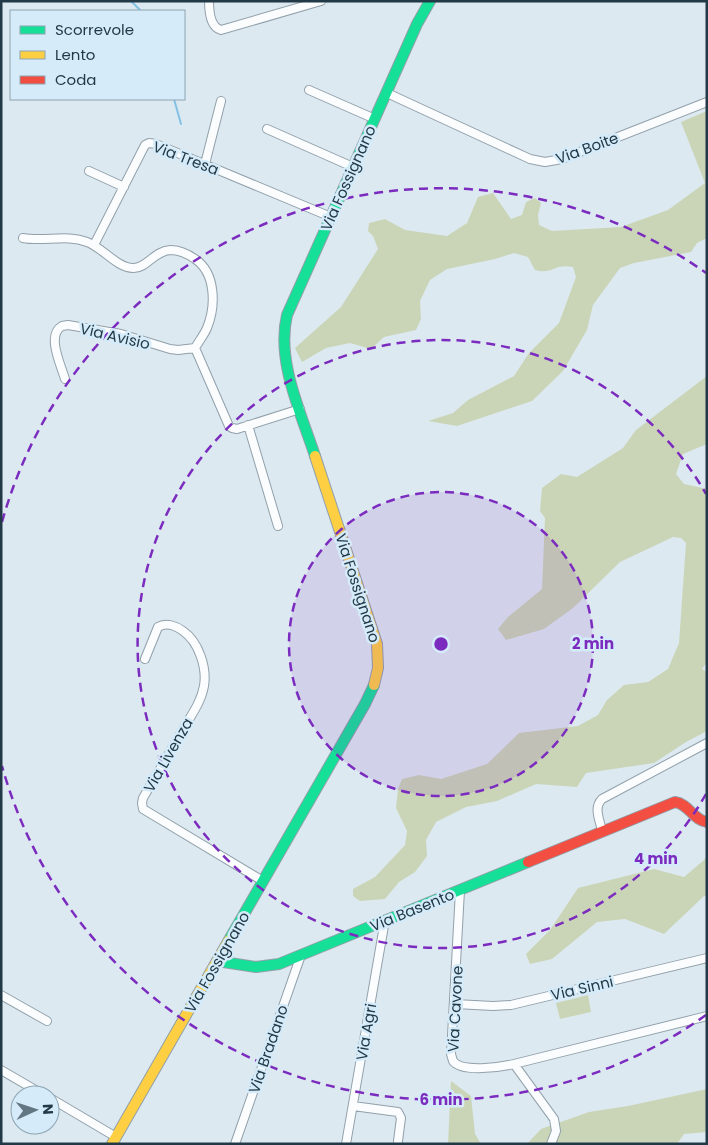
<svg xmlns="http://www.w3.org/2000/svg" width="708" height="1145" viewBox="0 0 708 1145" font-family="Poppins,sans-serif">
	<rect width="100%" height="100%" fill="#dde9f1"/>
	<!-- green -->
	<path fill="#cad5b7" d="M707,111V238L697,243L691,252L634,263L620,268L593,305L587,330L563,371L532,401L457,426L428,421L453,413L468,400L514,376L529,353L559,323L576,277L573,267C554,263 553,275 535,270L528,257L514,253L495,259L447,269L430,280L420,301L421,319L416,330L384,337L371,349L350,343L326,348L302,362L295,348L341,307L378,249L373,236L368,231L369,223L385,219L405,230L447,236L467,223L478,197L493,193L511,219L522,215L526,202L535,198L541,203L538,215L539,225L552,231L621,227L668,210L705,183L681,122Z
		M707,376V444L683,454L676,474L684,484L707,489V662L702,669L707,672V731L686,742L654,763L586,773L577,787L536,784L497,801L466,807L436,822L426,840L427,856L415,872L399,882L385,899L360,901L353,896V889L375,877L405,845L407,831L396,808L398,789L402,779L419,775L441,779L487,764L519,733L578,726L598,715L607,700L624,685L648,682L668,669L679,643L686,543L681,538L673,537L620,562L573,608L544,629L506,640L498,629L508,617L542,589L545,518L540,511L542,488L561,474L577,477L623,448L636,430Z
		M707,856V896H704L664,934L625,919L597,922L552,959L530,964L526,954L550,930L578,888L654,869L684,877L704,860Z
		M588,995L591,1012L560,1019L556,1003Z
		M451,1081L471,1096L475,1134L481,1144H448Z
		M707,1089V1132L684,1134L677,1144H527L541,1129L589,1112L628,1106Z"/>
	<g fill="none" stroke-linecap="round" stroke-linejoin="round">
		<!-- stream -->
		<path stroke="#83c1e4" stroke-width="2" d="M131,1L141,11
			M174,99L181,124"/>
		<defs>
			<path id="street" d="M209,1C209,11 210,27 221,30L321,1
				M309,90L375,119
				M387,93L530,159L545,162L562,159L707,102
				M267,129L353,167
				M205,164L221,101
				M89,171L124,187
				M23,238C44,242 67,234 87,242C102,247 117,268 133,268C146,269 154,251 170,250C178,250 188,254 195,259C216,273 216,306 207,328C204,335 199,341 195,348L229,426L232,428L237,429L300,409
				M94,245L145,145L149,143L156,144L331,217
				M65,379C61,365 46,335 62,326L68,325L121,334L170,349L178,350L195,348
				M248,425L278,526
				M145,659L158,627C166,622 176,626 183,631C199,642 207,668 204,686C201,703 190,717 182,731C169,754 156,776 143,798L142,803L143,809L263,881
				M602,831C600,820 593,808 602,799L707,743
				M460,890L451,1054L453,1061C462,1073 501,1067 514,1064L554,1119L556,1131L551,1144
				M1,995L47,1021
				M455,1004L493,1006L511,1005L707,958
				M514,1064L707,1016
				M1,1070L44,1095
				M50,1098L116,1137
				M353,1106L398,1112L401,1118L398,1141
				M235,1144L301,955
				M346,1144L385,920"/>
			<path id="fast" d="M315,456C301,413 276,361 287,315L417,24L430,1
				M229,940L365,704L374,685
				M217,961L256,967L279,964L528,862"/>
			<path id="slow" d="M315,456L377,644L378,668L374,685
				M112,1144L229,940"/>
			<path id="jam" d="M528,862L675,802C689,804 693,820 707,822"/>
		</defs>
		<!-- street casing -->
		<use href="#street" stroke="#91a0aa" stroke-width="10"/>
		<!-- fast casing -->
		<use href="#fast" stroke="#91a0aa" stroke-width="12"/>
		<!-- slow casing -->
		<use href="#slow" stroke="#91a0aa" stroke-width="12"/>
		<!-- jam casing -->
		<use href="#jam" stroke="#91a0aa" stroke-width="12"/>
		<!-- street -->
		<use href="#street" stroke="#fafcfd" stroke-width="8"/>
		<!-- fast -->
		<use href="#fast" stroke="#16e098" stroke-width="10"/>
		<!-- slow -->
		<use href="#slow" stroke="#ffcf43" stroke-width="10"/>
		<!-- jam -->
		<use href="#jam" stroke="#f24e42" stroke-width="10"/>
	</g>
	<!-- distance rings -->
	<circle cx="441" cy="644" r="152" fill="#7b2cbf" fill-opacity=".12"/>
	<g fill="none" stroke="#7b2cbf" stroke-width="2.5" stroke-dasharray="9 6">
		<circle cx="441" cy="644" r="152"/>
		<path d="M706 794A304 304 0 1 1 706 494"/>
		<path d="M706 1015A456 456 0 0 1 2 766M2 522A456 456 0 0 1 706 273"/>
	</g>
	<g text-anchor="middle" dominant-baseline="central" stroke-width="5" stroke-linejoin="round" paint-order="stroke">
		<!-- street labels -->
		<g font-size="15" fill="#223947" stroke="#d5ebf9">
			<text transform="translate(587 148) rotate(-20)">Via Boite</text>
			<text transform="translate(186 158) rotate(21)">Via Tresa</text>
			<text transform="translate(348 178) rotate(-66)">Via Fossignano</text>
			<text transform="translate(115 336) rotate(13)">Via Avisio</text>
			<text transform="translate(358 588) rotate(72)">Via Fossignano</text>
			<text transform="translate(168 755) rotate(-60)">Via Livenza</text>
			<text transform="translate(412 910) rotate(-22)">Via Basento</text>
			<text transform="translate(217 962) rotate(-60)">Via Fossignano</text>
			<text transform="translate(582 988) rotate(-13)">Via Sinni</text>
			<text transform="translate(455 1009) rotate(-87)">Via Cavone</text>
			<text transform="translate(366 1032) rotate(-80)">Via Agri</text>
			<text transform="translate(268 1049) rotate(-71)">Via Bradano</text>
		</g>
	</g>
	<circle cx="441" cy="644" r="8" fill="#7b2cbf" stroke="#d5ebf9" stroke-width="2.5"/>
	<g font-size="15" text-anchor="middle" font-weight="bold" fill="#7b2cbf" stroke="#d5ebf9" stroke-width="5" stroke-linejoin="round" paint-order="stroke">
		<text x="593" y="649">2 min</text>
		<text x="656" y="864">4 min</text>
		<text x="441" y="1105">6 min</text>
	</g>
	<!-- border -->
	<rect width="708" height="1145" fill="none" stroke="#223947" stroke-width="5"/>
	<!-- legend -->
	<rect x="10" y="10" width="175" height="90" fill="#d5ebf9" stroke="#8da4b2"/>
	<rect x="20" y="26" width="25" height="8" fill="#16e098" stroke="#8da4b2"/>
	<text x="55" y="35" font-size="15" fill="#223947">Scorrevole</text>
	<rect x="20" y="51" width="25" height="8" fill="#ffcf43" stroke="#8da4b2"/>
	<text x="55" y="60" font-size="15" fill="#223947">Lento</text>
	<rect x="20" y="76" width="25" height="8" fill="#f24e42" stroke="#8da4b2"/>
	<text x="55" y="85" font-size="15" fill="#223947">Coda</text>
	<!-- north arrow -->
	<g transform="translate(35 1110) rotate(87)"><circle r="24" fill="#d5ebf9" stroke="#8da4b2"/>
	<path d="M0-4L9 19L0 12L-9 19Z" fill="#637782"/>
	<text y="-8" font-size="14" font-weight="bold" text-anchor="middle" fill="#223947">N</text>
	</g>
</svg>
